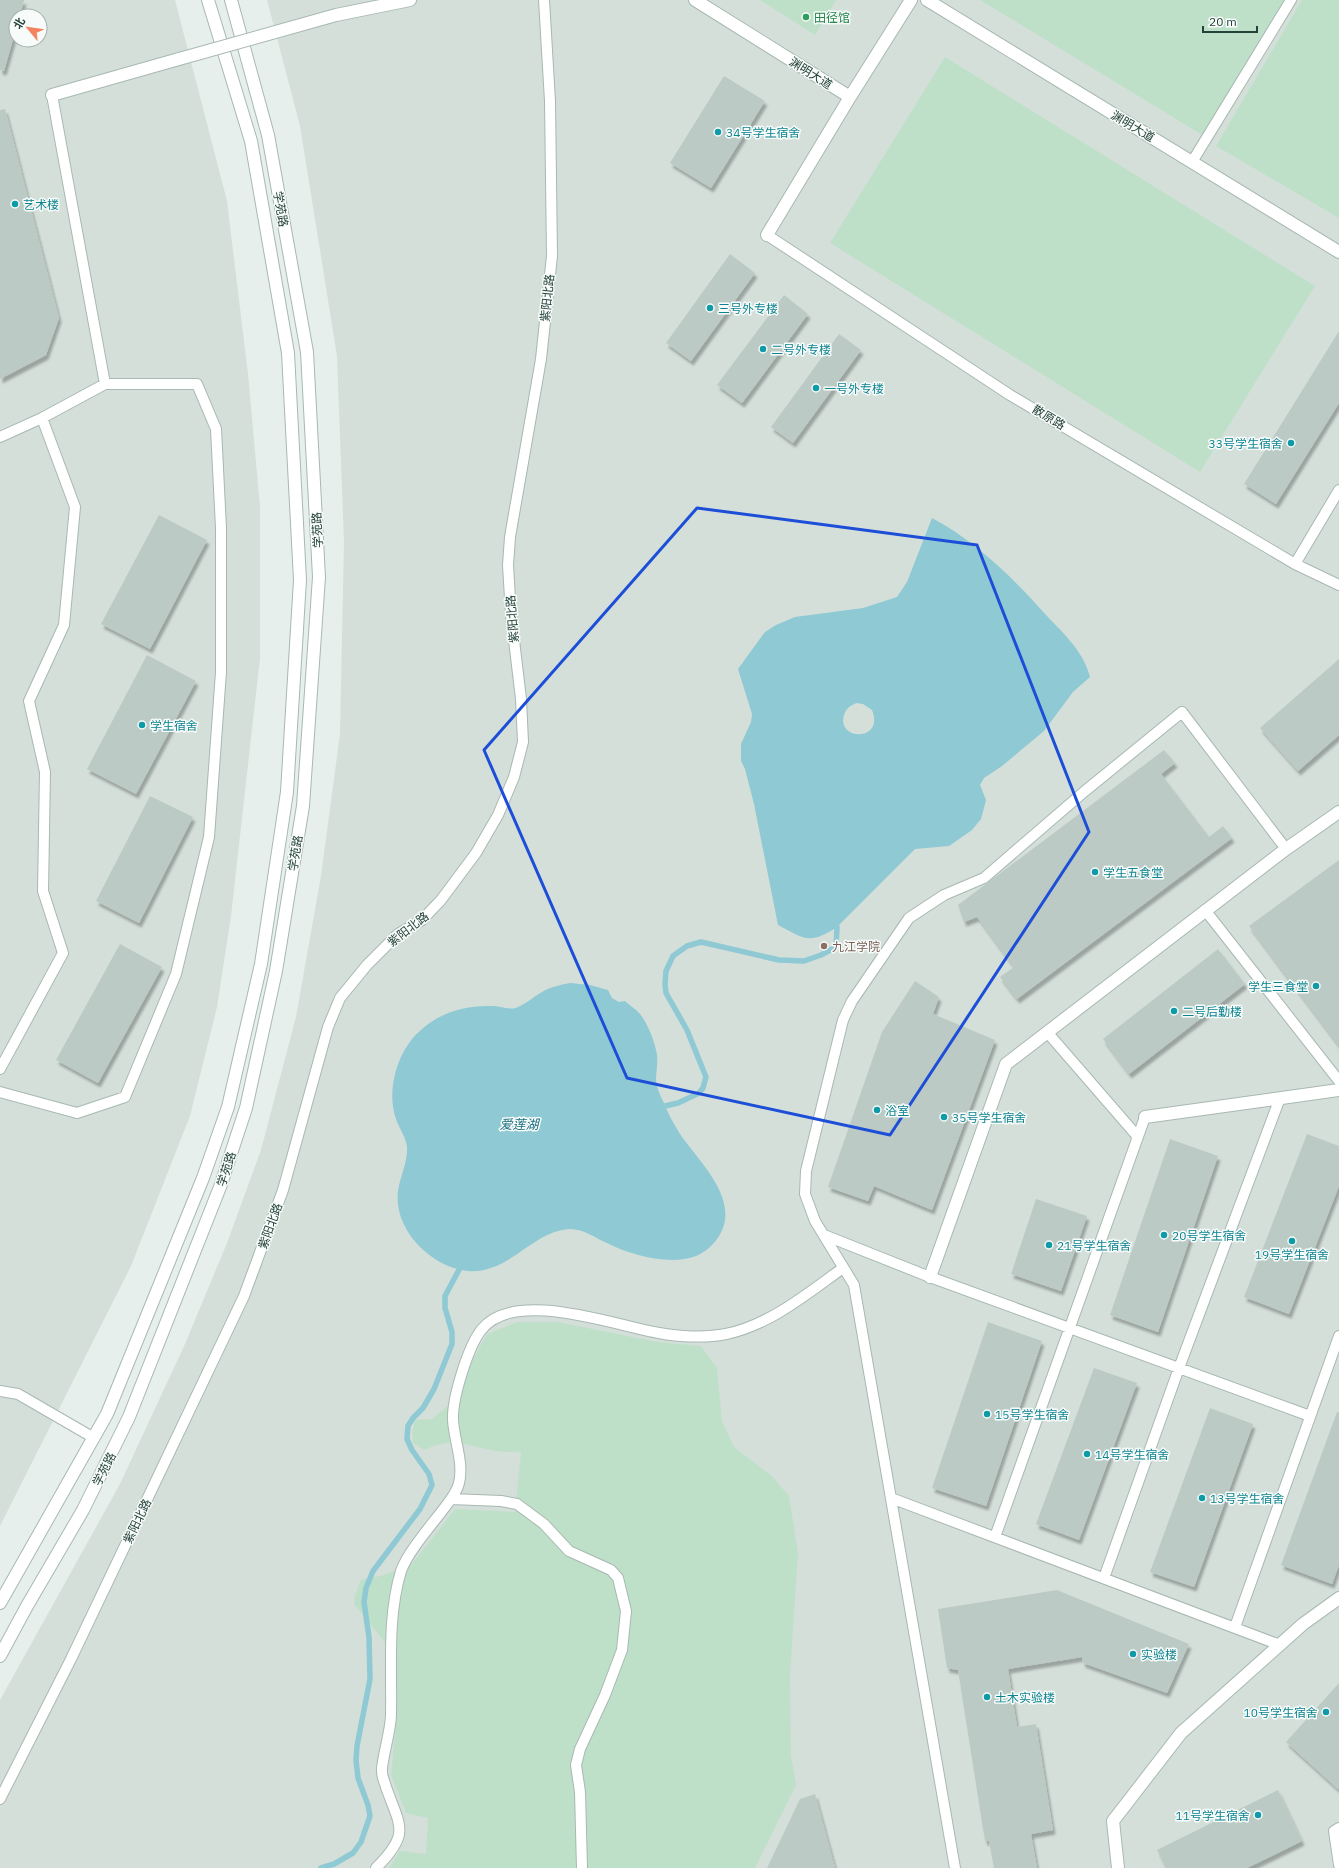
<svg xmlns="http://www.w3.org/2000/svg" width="1339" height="1868" viewBox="0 0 1339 1868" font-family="'IBM Plex Sans','Noto Sans SC',sans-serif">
	<defs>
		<filter id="shadow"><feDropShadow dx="2.5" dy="4.5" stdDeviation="1" flood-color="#0004"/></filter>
	</defs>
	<rect width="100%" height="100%" fill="#e6efeb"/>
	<!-- built -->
	<path fill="#d4dfda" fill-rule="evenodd" d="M0,0H175L227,201L248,374L260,507V658L231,916L217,1007L190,1116L131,1266L0,1526ZM16,16H40V40H16Z
		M267,0H1339V1868H0V1700L120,1484L185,1344L227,1243L261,1150L296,1017L321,876L340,734L344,542L337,356L300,126Z"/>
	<!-- green -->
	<path fill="#bfe0c8" d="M760,0H836L815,35Z
		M980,0H1286L1204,136Z
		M1302,0H1339V218L1216,146Z
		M945,57L1315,286L1200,472L830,243Z
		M518,1322H558L657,1342L701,1346L717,1368L722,1421L734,1447L772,1476L789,1496L798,1553L790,1676L791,1755L796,1785L755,1868H389L400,1851L426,1854L428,1818L406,1813L391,1775L396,1724V1662L388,1647L363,1614L354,1605L355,1595L361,1580L384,1575L412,1564L455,1509L515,1512L521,1452C513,1452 504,1452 496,1451C465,1446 458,1436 424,1450L413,1443L412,1433L415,1420L432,1419L461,1395L470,1364L487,1334Z"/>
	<!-- water -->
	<path fill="#8ec9d4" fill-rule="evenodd" d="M932,518C977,542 1013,578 1047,616C1064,634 1084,652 1090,677L1073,692L1044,731L1002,766L984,778L980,785L986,800L981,819L972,830L949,846L915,849L837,927C810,945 804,939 778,925L754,804L745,769L741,761V744L751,722L752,714L738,669L765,632L776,625L795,617L863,608L897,597L907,582ZM857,703L863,704L872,710C885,742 836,741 844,715C846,708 851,705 857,703Z
		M570,983L590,985L608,990L612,998L619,1002L625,1001C629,1005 636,1009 640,1014C648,1024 655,1042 657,1055C658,1063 656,1072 656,1080C657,1088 660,1096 664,1103C668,1114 674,1124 680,1134C699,1162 744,1202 717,1239C711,1247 703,1254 693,1257C668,1265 630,1255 607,1243C595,1238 584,1229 570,1229C526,1231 502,1290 446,1265C419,1253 394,1223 398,1191C400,1177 408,1161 407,1147C406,1137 399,1128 396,1119C387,1094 395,1060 412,1039C433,1015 460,1005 492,1006C500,1006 509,1010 516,1008C526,1004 533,997 542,992C550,987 560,985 570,983Z"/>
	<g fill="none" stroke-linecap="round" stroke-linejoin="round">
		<!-- stream -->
		<path stroke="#8ec9d4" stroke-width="5.5" d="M665,1106L678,1103L699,1093L703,1088L706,1077L687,1030L666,993L665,984L666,971L673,956L687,946L701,942L779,960L804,961L821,955L836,947L837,927
			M321,1868L334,1864L353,1853L361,1842L370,1816L368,1805L358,1778L356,1760L357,1746L370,1679L369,1637L364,1602L366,1588L373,1571L420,1509L432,1485L429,1474L412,1450L407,1439L408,1426L413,1418L423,1408L434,1389L452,1344V1332L445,1308V1296L461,1266"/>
	</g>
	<!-- building -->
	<path fill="#bbcac4" filter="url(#shadow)" d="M0,0H24L20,16H16V29L4,71L0,70Z
		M724,76L765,101L711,188L670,163Z
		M5,109L59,318L46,355L0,379V110Z
		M730,254L755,273L691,361L666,343Z
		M784,295L808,314L742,403L717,385Z
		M1339,331V403L1276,504L1244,484Z
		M839,334L861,350L793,443L771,427Z
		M159,515L207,540L150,649L101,624Z
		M147,655L196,681L136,794L87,769Z
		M1339,659V735L1298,771L1260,728Z
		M1164,750L1175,763L1161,774L1209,837L1223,826L1232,838L1017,999L1000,977L1014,967L977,917L964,922L958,905Z
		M150,796L193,817L139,923L96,901Z
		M1339,860V1046L1249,926Z
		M120,944L162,967L98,1083L56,1060Z
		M1218,949L1245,984L1129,1074L1103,1039Z
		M915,981L939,997L933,1014L995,1040L932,1210L874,1186L868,1201L828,1187L882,1032Z
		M1307,1134L1339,1146V1186L1289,1314L1244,1297Z
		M1170,1139L1218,1156L1158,1332L1110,1315Z
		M1036,1199L1087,1216L1061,1291L1011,1274Z
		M988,1322L1042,1341L986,1506L932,1488Z
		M1094,1368L1137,1383L1079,1540L1036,1524Z
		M1210,1408L1253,1424L1194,1587L1150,1572Z
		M1337,1412H1339V1565L1332,1584L1281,1565Z
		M1057,1590L1189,1644L1167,1693L1083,1663L1082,1657L1008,1669L1017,1727L1036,1724L1053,1830L1031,1834L1037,1868H994L989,1841H985L958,1670L947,1668L938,1609Z
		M1339,1683V1790L1286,1742Z
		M1278,1790L1302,1841L1247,1868H1166L1157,1850Z
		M815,1794L835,1868H767L800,1799Z"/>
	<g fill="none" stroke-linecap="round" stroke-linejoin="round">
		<defs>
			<path id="service" d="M1192,162L1291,0
				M767,235L1010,395L1295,564L1339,585
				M0,437L42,418L105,384L52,95
				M1295,564L1339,490
				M1205,910L1339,1081
				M1047,1032L1138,1137
				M0,1069L63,953L43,891L45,772L29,701L64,625L75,507L42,418
				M0,1092L77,1113L125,1097L176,974L209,837L221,672V528L216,429L197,384H105
				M824,1235L930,1277L1310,1416
				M0,1391L18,1394L94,1438
				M891,1498L1280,1645
				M451,1499L501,1501L517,1504L544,1524L569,1551L611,1570L618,1578L626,1611L622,1650L605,1695L580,1749L576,1765L580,1792L582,1868
				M995,1537L1145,1117
				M1104,1578L1179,1368L1280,1098
				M1235,1627L1339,1336
				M0,1799L71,1659L244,1296L283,1190L328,1027L340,998L367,965L398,934L422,920L441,900L476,853L498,815L514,777L523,742L521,699L511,615L508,565L510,537L541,359L552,256L550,101L544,0
				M1339,1828L1334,1831L1339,1865
				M376,1868C411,1833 400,1827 386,1787C384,1780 381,1775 382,1768C384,1751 390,1733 391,1716C392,1668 387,1617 401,1571C408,1552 429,1528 442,1511C448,1503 457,1493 459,1483C464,1463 454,1440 453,1420C452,1399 468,1346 482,1329C515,1288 616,1326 659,1333C679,1337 706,1338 726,1334C770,1325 808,1293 843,1268
				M955,1868L854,1285L815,1221L805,1194L806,1171L843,1020L852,1001L909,918L944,895L984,878L1085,791L1182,712L1286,849"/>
			<path id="minor" d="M695,0L850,97L911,0
				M927,0L1339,252
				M336,15L410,0
				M52,95L179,59
				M767,235L850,97
				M1145,1117L1339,1090
				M930,1277L1006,1064L1286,849L1339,812
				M1118,1868L1113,1821L1181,1733L1303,1624L1339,1598"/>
			<path id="tertiary" d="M0,1603L107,1414L203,1178L228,1107L261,964L287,792L300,580L288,353L251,141L208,0
				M0,1656L27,1606L83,1510L129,1417L220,1187L246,1108L276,971L303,806L319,577L307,352L268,135L231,0"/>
		</defs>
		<!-- service casing -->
		<use href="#service" stroke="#a8b8b2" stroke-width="12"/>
		<!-- minor casing -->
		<use href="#minor" stroke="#a8b8b2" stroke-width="14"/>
		<!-- tertiary casing -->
		<use href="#tertiary" stroke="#a8b8b2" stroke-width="14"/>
		<!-- service -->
		<use href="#service" stroke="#fff" stroke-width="10"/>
		<!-- minor -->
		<use href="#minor" stroke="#fff" stroke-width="12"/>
		<!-- tertiary -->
		<use href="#tertiary" stroke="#fff" stroke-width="12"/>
		<defs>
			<path id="minor-bridge" d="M179,59L336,15"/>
		</defs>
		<!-- minor-bridge casing -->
		<use href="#minor-bridge" stroke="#a8b8b2" stroke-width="14" stroke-linecap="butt"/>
		<!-- minor-bridge -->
		<use href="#minor-bridge" stroke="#fff" stroke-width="12"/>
	</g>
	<!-- marked area -->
	<path fill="none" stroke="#1d4ed8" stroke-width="3" stroke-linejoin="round" d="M697,508L977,545L1089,832L890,1135L627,1078L484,750Z"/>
	<!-- markers -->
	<circle fill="#2e9e5b" stroke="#f7fbf9" stroke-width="1.5" cx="806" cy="17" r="4"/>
	<g fill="#0f9aa8" stroke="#f7fbf9" stroke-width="1.5">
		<circle cx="718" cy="132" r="4"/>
		<circle cx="15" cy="204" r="4"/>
		<circle cx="710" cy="308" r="4"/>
		<circle cx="763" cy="349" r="4"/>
		<circle cx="816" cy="388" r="4"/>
		<circle cx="1291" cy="443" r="4"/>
		<circle cx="142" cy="725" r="4"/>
		<circle cx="1095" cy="872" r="4"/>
		<circle cx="1316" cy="986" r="4"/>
		<circle cx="1174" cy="1011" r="4"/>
		<circle cx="877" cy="1110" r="4"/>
		<circle cx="944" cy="1117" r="4"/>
		<circle cx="1164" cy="1235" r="4"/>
		<circle cx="1292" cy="1241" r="4"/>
		<circle cx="1049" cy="1245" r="4"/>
		<circle cx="987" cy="1414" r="4"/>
		<circle cx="1087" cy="1454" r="4"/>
		<circle cx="1202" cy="1498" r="4"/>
		<circle cx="1133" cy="1654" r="4"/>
		<circle cx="987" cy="1697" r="4"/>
		<circle cx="1326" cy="1712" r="4"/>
		<circle cx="1258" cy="1815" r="4"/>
	</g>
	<circle fill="#8d6e63" stroke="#f7fbf9" stroke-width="1.5" cx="824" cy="946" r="4"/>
	<g text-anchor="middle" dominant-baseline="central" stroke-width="3" stroke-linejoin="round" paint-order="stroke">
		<!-- leisure labels -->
		<g font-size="12" fill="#27864d" stroke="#f7fbf9" text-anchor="start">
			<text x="814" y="17">田径馆</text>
		</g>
		<!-- street labels -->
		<g font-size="12" fill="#24423a" stroke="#f7fbf9">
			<text transform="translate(811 73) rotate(32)">渊明大道</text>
			<text transform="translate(1133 126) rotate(31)">渊明大道</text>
			<text transform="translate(281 209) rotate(80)">学苑路</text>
			<text transform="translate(547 298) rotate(-84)">紫阳北路</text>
			<text transform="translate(1049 417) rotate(31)">散原路</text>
			<text transform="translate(317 530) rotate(-93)">学苑路</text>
			<text transform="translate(512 619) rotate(-95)">紫阳北路</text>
			<text transform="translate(295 853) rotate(-81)">学苑路</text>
			<text transform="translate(408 929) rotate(-38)">紫阳北路</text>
			<text transform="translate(226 1169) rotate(-72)">学苑路</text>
			<text transform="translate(270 1226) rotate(-70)">紫阳北路</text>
			<text transform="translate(104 1469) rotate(-63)">学苑路</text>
			<text transform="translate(137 1521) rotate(-64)">紫阳北路</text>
		</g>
		<!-- culture labels -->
		<g font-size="12" fill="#0d838f" stroke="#f7fbf9" text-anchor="start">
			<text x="726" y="132">34号学生宿舍</text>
			<text x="23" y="204">艺术楼</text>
			<text x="718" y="308">三号外专楼</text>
			<text x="771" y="349">二号外专楼</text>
			<text x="824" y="388">一号外专楼</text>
			<text x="1283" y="443" text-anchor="end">33号学生宿舍</text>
			<text x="150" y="725">学生宿舍</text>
			<text x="1103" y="872">学生五食堂</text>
			<text x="1308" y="986" text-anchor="end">学生三食堂</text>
			<text x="1182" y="1011">二号后勤楼</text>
			<text x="885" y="1110">浴室</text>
			<text x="952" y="1117">35号学生宿舍</text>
			<text x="1172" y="1235">20号学生宿舍</text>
			<text x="1057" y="1245">21号学生宿舍</text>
			<text x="1292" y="1254" text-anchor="middle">19号学生宿舍</text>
			<text x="995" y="1414">15号学生宿舍</text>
			<text x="1095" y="1454">14号学生宿舍</text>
			<text x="1210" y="1498">13号学生宿舍</text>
			<text x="1141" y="1654">实验楼</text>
			<text x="995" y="1697">土木实验楼</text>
			<text x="1318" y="1712" text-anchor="end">10号学生宿舍</text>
			<text x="1250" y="1815" text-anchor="end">11号学生宿舍</text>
		</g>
		<!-- education labels -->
		<g font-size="12" fill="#785e54" stroke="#f7fbf9" text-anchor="start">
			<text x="832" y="946">九江学院</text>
		</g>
		<!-- water labels -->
		<g font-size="13" font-style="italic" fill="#1c6f80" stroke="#f7fbf9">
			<text x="519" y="1124">爱莲湖</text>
		</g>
	</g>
	<!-- north arrow -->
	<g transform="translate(28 28) rotate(299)"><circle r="19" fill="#f7fbf9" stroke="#a3b1ad"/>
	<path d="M0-3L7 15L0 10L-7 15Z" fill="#f4845f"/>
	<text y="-6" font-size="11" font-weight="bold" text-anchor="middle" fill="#24423a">北</text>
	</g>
	<!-- scale -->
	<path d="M1203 26v6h54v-6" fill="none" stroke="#24423a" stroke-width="2"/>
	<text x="1209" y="26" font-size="12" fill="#24423a" stroke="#f7fbf9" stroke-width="3" paint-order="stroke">20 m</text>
</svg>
